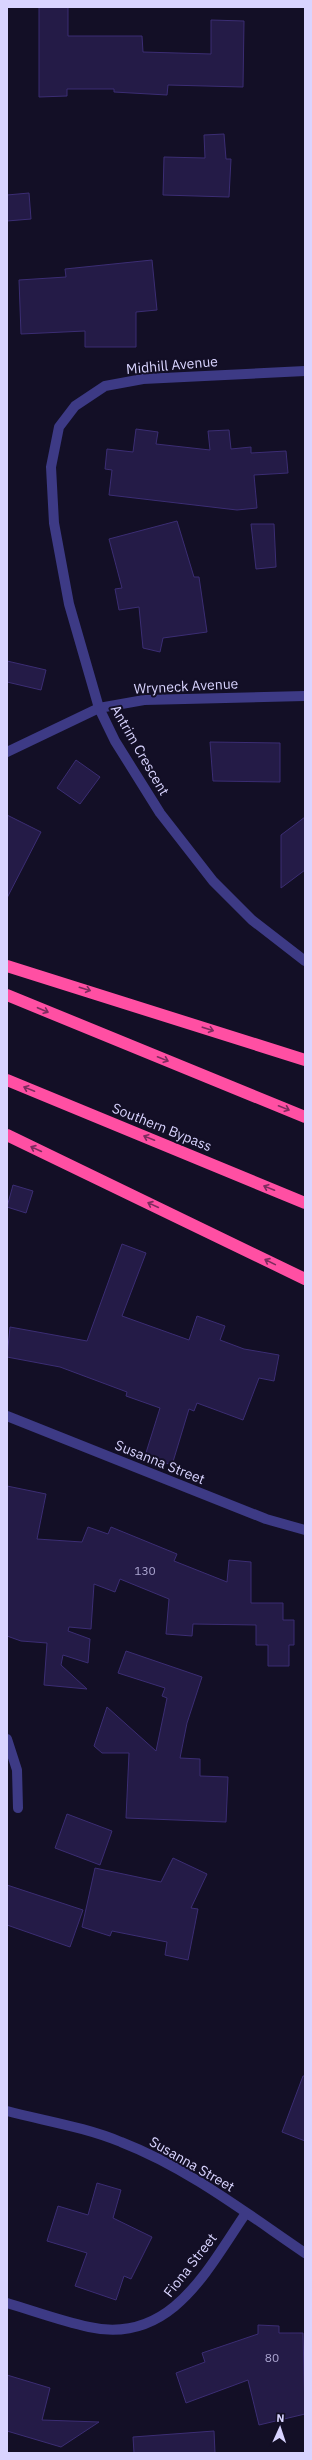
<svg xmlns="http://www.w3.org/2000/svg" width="312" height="2460" viewBox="0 0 312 2460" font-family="'IBM Plex Sans',sans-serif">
	<rect width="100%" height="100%" fill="#130f26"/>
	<!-- building -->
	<path fill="#241b47" stroke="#3b2d73" d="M39,7H68V36H142L143,52L211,54V20L244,21L243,87L168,85L167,95L114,92V89H67V96L39,97Z
		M224,134L226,159H231L229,197L163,195L164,157L205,158L204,135Z
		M29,193L31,219L7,221V195Z
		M152,260L157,310L136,312V347H85V331L21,334L19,280L66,277L65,269Z
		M136,429L158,432L156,444L210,450L208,431L229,430L231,449L251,447V453L286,451L288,473L254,475L257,508L237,510L109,495L112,470L105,469L107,449L133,452Z
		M177,521L194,577H199L207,632L163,638L160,652L143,648L139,607L119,610L115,589L122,588L109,539Z
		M251,524H274L276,567L256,569Z
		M7,661L46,670L41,690L7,682Z
		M210,742L280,743V782L213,781Z
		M76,760L100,777L80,804L57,788Z
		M7,815L41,832L7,898Z
		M305,817V870L281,888V835Z
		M13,1185L33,1191L26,1213L7,1207Z
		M122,1244L146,1253L122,1316L189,1340L197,1316L225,1326L220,1340L244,1349L279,1355L274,1381L259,1378L243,1420L197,1403L194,1411L189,1409L172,1465L145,1456L160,1408L126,1396L127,1392L60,1367L7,1357L10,1327L87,1341Z
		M7,1486L46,1494L37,1539L82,1542L88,1527L108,1534L111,1527L177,1554L174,1561L227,1582L229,1560L251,1562V1603H283V1620H294V1645H289V1666H268V1645H256V1625L193,1624L192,1636L166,1634L169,1599L120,1579L115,1592L94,1584L91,1629L69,1627L68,1631L90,1639L88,1663L63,1655L61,1665L87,1689L44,1685L47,1643L21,1641L7,1636Z
		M126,1651L202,1677L187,1723L180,1758L200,1759V1776L228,1777L226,1822L126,1818L129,1753H102L94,1746L107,1707L156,1751L167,1698L162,1696L165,1688L118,1673Z
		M67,1814L112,1831L100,1865L55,1848Z
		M173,1858L207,1874L191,1908L198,1909L188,1960L165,1955L167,1942L112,1931L110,1936L82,1927L95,1868L161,1882Z
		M7,1885L83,1910L70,1947L7,1925Z
		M303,2076H305V2141L282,2132Z
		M97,2183L121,2190L113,2218L152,2237L131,2279L124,2276L116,2300L75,2286L87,2253L47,2241L58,2206L88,2215Z
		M258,2325L279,2326V2333H303L305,2414L259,2425L248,2380L186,2403L176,2373L205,2362L202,2353L258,2334Z
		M7,2375L50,2388L42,2420L99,2422L61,2447L7,2431Z
		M214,2431L215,2453H134L133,2437Z"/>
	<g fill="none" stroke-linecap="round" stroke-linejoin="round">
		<!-- minor -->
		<path stroke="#3d3a85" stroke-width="10" d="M305,371L143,379L105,386L75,406L59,427L51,467L54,523L69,604L99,708L115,741L160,813L213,881L252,920L305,961
			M7,752L99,708L144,700L305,696
			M7,1416L266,1519L305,1530
			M7,1739L17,1770L18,1808
			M7,2111C45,2121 85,2127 121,2142C188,2168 246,2213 305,2253
			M7,2303C34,2311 61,2321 89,2327C171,2345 207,2270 246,2213"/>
		<!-- motorway -->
		<path stroke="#ff4fa3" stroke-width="12" d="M7,966L305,1060
			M7,995L305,1117
			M7,1080L305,1203
			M7,1135L305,1279"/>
	</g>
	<!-- one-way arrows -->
	<defs><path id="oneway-shaft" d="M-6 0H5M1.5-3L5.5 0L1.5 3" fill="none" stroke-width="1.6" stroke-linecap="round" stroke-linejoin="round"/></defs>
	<g stroke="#7d2c5e">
		<use href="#oneway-shaft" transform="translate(85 989) rotate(17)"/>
		<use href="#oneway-shaft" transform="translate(43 1010) rotate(23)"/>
		<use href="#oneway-shaft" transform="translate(208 1029) rotate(18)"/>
		<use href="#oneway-shaft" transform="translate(163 1059) rotate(22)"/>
		<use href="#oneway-shaft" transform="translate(29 1089) rotate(-158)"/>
		<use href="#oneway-shaft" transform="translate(284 1108) rotate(22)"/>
		<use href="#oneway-shaft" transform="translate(149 1138) rotate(-158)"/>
		<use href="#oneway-shaft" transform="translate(36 1149) rotate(-155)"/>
		<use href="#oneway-shaft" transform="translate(269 1188) rotate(-158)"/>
		<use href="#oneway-shaft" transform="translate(153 1205) rotate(-155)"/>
		<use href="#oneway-shaft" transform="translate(270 1262) rotate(-154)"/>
	</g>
	<g text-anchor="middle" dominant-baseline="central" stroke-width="4" stroke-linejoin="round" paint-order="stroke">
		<!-- number labels -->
		<g font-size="12" fill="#aca6d1">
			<text x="145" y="1570">130</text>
			<text x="272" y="2357">80</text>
		</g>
		<!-- street labels -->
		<g font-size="14" fill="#d9d4ff" stroke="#130f26">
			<text transform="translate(172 365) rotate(-5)">Midhill Avenue</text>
			<text transform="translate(186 686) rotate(-3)">Wryneck Avenue</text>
			<text transform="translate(140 750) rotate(60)">Antrim Crescent</text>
			<text transform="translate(162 1127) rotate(22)">Southern Bypass</text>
			<text transform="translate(160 1462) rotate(22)">Susanna Street</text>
			<text transform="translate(192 2164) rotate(30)">Susanna Street</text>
			<text transform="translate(190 2265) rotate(-52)">Fiona Street</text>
		</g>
	</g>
	<!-- border -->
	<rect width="312" height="2460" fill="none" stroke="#d9d4ff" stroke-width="16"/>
	<!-- north arrow -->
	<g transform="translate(280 2428) rotate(3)" stroke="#130f26" stroke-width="3" paint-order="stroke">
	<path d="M0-3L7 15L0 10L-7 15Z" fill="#d9d4ff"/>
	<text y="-6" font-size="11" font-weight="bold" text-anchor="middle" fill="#d9d4ff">N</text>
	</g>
</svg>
